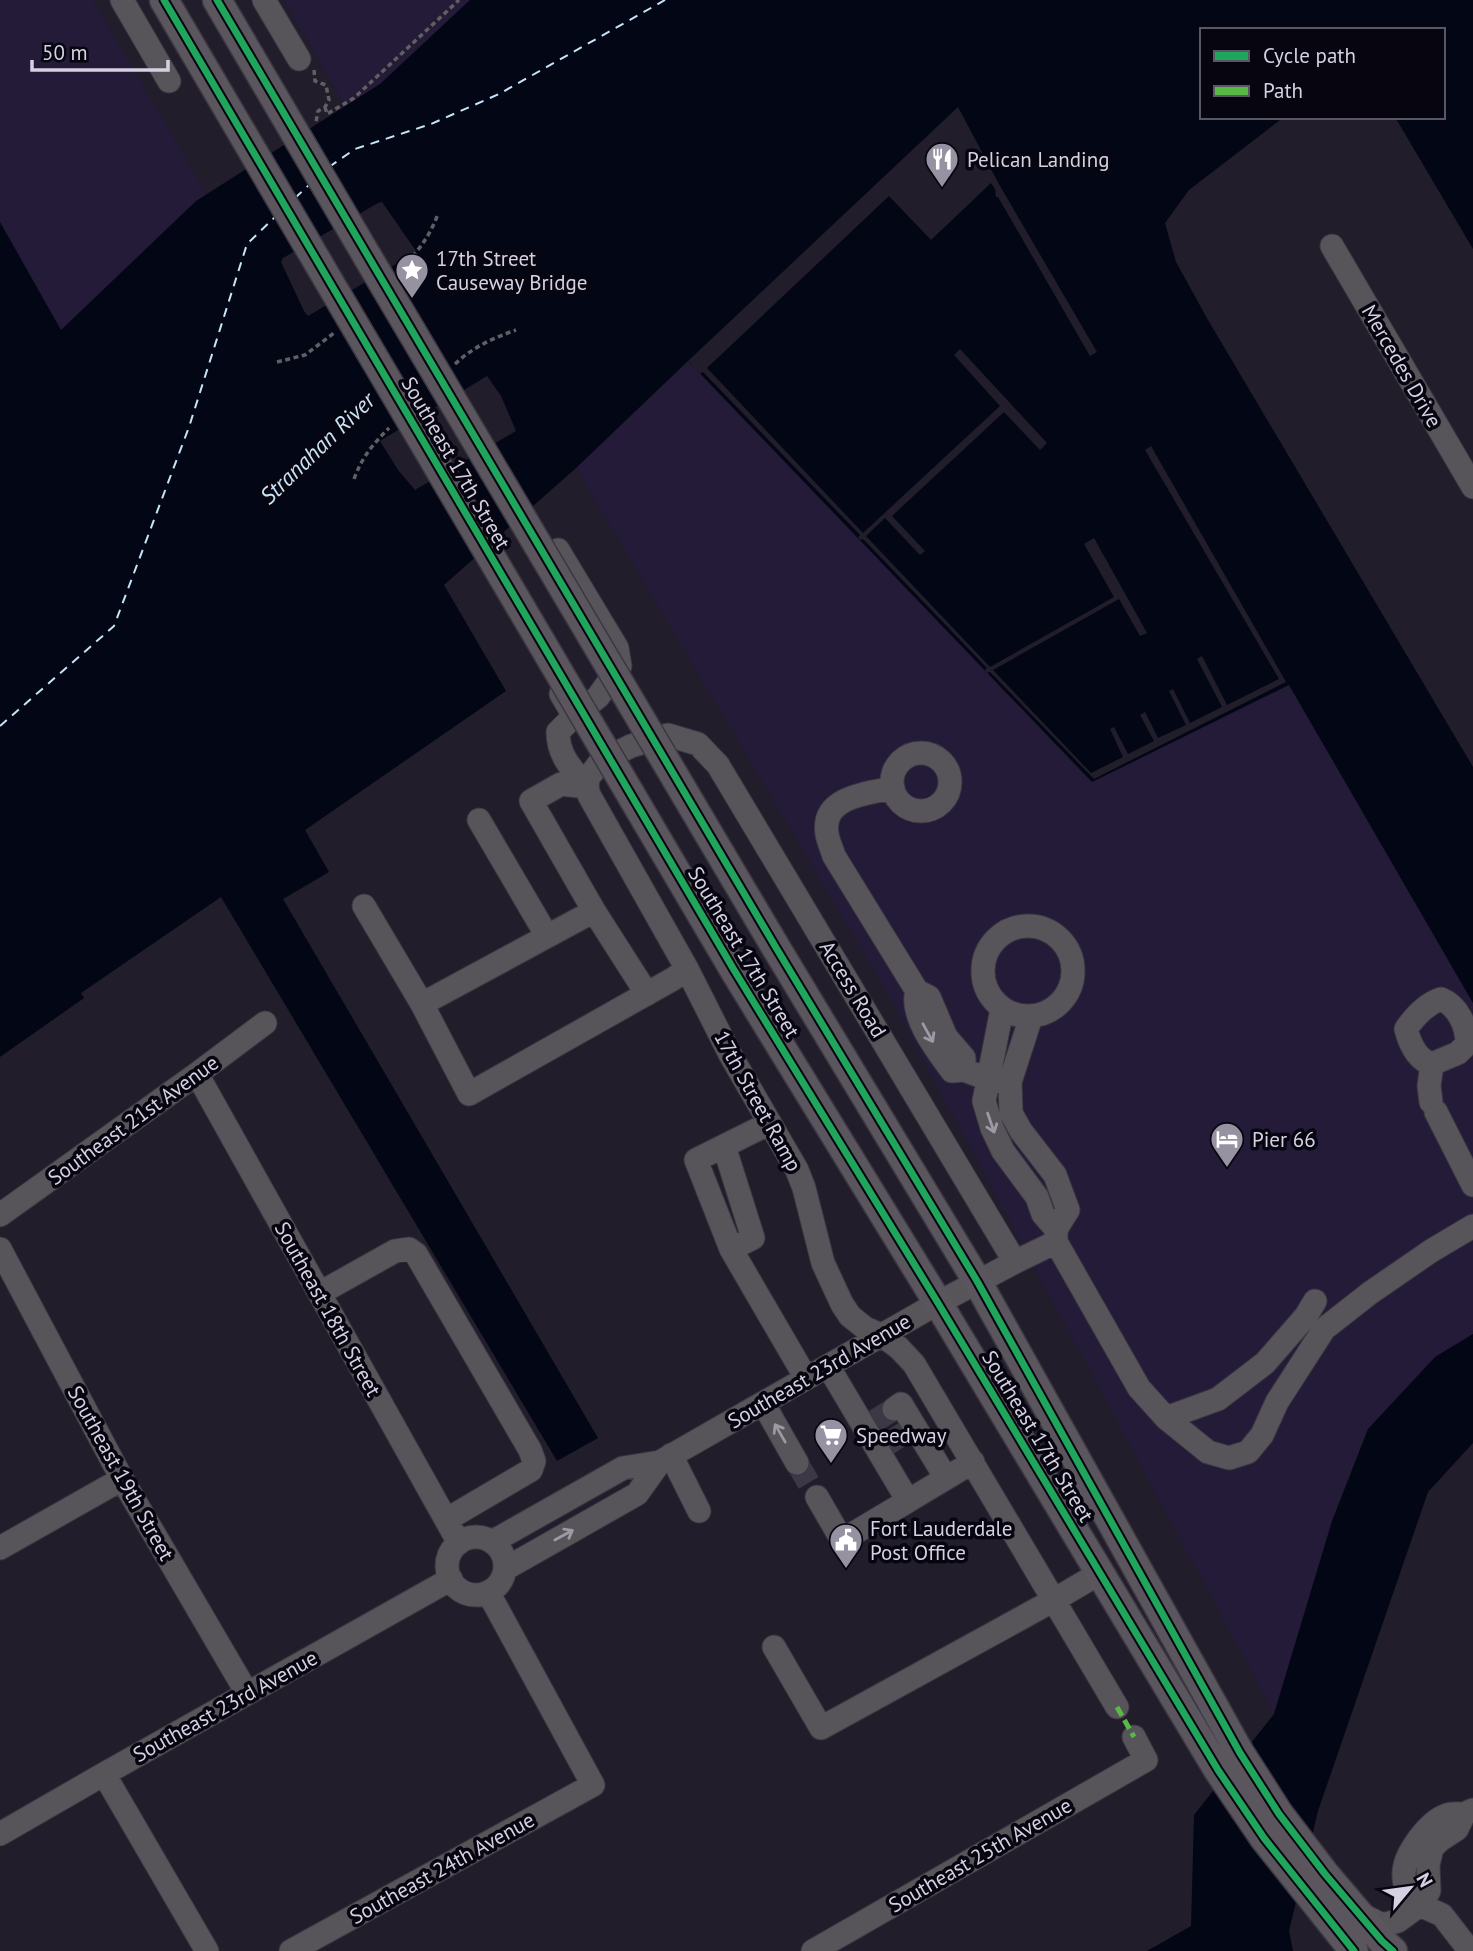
<svg xmlns="http://www.w3.org/2000/svg" width="1473" height="1951" viewBox="0 0 1473 1951" font-family="'PT Sans',sans-serif">
	<rect width="100%" height="100%" fill="#211d2a"/>
	<!-- built -->
	<path fill="#231b37" d="M0,0H93L208,196L60,331L0,222Z
		M284,0H470L380,84L345,106Z
		M688,361L1092,782L1289,684L1473,1003V1334L1435,1357L1368,1429L1332,1521L1274,1714L885,989L576,468Z"/>
	<!-- water -->
	<path fill="#030715" d="M470,0H1473V249L1395,117H1443V30H1202V117H1284L1189,190L1165,223L1176,262L1208,320L1473,767V1003L1289,685L1092,782L688,361L576,468L444,585L506,691L305,830L329,872L283,899L598,1438L557,1461L221,897L81,993L84,998L0,1057V222L61,330L196,201L380,84Z
		M1473,1334V1443L1428,1492L1318,1811L1289,1931L1293,1951H1147L1191,1926L1194,1815L1274,1714L1332,1521L1368,1429L1435,1357Z"/>
	<!-- pier -->
	<path fill="#211d2a" d="M958,107L1000,186L1097,352L1090,356L998,197H996L995,189L991,183L931,240L889,196L707,368L863,533L1000,406L954,355L960,349L1047,443L1040,450L1004,412L892,516L925,551L920,555L885,518L866,536L990,667L1114,597L1084,544L1094,538L1147,633L1140,636L1119,599L993,670L1091,773L1123,757L1110,729L1114,727L1128,754L1154,741L1140,715L1145,712L1158,738L1186,725L1169,691L1173,689L1190,723L1222,707L1197,659L1202,656L1227,705L1279,679L1145,450L1151,446L1286,682L1094,779L990,672L987,673L985,670L987,668L863,539L861,540L858,538L860,535L703,372L700,374L688,361Z
		M382,202L416,251L413,254L308,316L304,311L281,262L283,258L378,203Z
		M487,376L501,396L516,431L415,490L398,470L380,441Z"/>
	<g fill="none" stroke-linecap="round" stroke-linejoin="round">
		<!-- ferry -->
		<path stroke="#c8e4f9" stroke-width="2" stroke-dasharray="9 7" stroke-linecap="butt" d="M329,167L355,149L431,124L499,94L665,0
			M295,198L309,185
			M0,726L114,626L189,427L247,244L276,216"/>
		<!-- minor-tunnel -->
		<path stroke="#3c3846" stroke-width="23" stroke-dasharray="23 11" stroke-linecap="butt" d="M873,1422L894,1409
			M886,1445L906,1432
			M797,1463L817,1497"/>
		<defs>
			<path id="minor" d="M122,0L169,81
				M264,0L299,59
				M1332,246L1473,487
				M558,550L617,648L620,666L598,697L574,716
				M561,694L574,716L558,732C558,756 572,769 587,787
				M892 782a29 29 0 1 1 58 0a29 29 0 1 1-58 0Z
				M587,787L561,784L531,801L594,911L647,994
				M893,788C867,793 821,797 827,834C828,841 832,849 834,856L917,991
				M479,820L547,936
				M364,906L422,1004L469,1094L673,979L687,969
				M983 971a45 45 0 1 1 90 0a45 45 0 1 1-90 0Z
				M422,1004L594,911
				M1002,1009L984,1101L992,1128L1003,1151L1037,1197L1043,1214L1056,1229
				M1031,1017L1010,1082L1011,1113L1021,1131L1055,1175L1068,1210L1056,1229V1242L1139,1388L1166,1418L1208,1452L1229,1458L1248,1452L1262,1435L1277,1402L1324,1329L1370,1293L1431,1251L1473,1226
				M964,1070V1058L946,1037L929,997L917,991C909,1015 938,1052 952,1071L964,1070L988,1079L1010,1082
				M197,1074L459,1543
				M1431,1102L1429,1086L1432,1064L1458,1053L1467,1044C1467,1026 1458,1006 1441,999C1426,1004 1415,1016 1406,1029C1410,1044 1417,1060 1432,1064
				M1436,1112L1473,1185
				M770,1123L696,1160L731,1249L806,1378
				M724,1146L753,1238L731,1249
				M0,1215L197,1074L265,1023
				M0,1249L122,1479L247,1693
				M1015,1262L1056,1242
				M320,1293L395,1251L409,1249L416,1254L530,1450L534,1461L531,1470L446,1520
				M828,1366L908,1501L973,1462
				M763,1403L797,1463
				M894,1409L901,1404L946,1478
				M1166,1418L1218,1399L1265,1363L1306,1316L1315,1301
				M671,1455L699,1511
				M817,1497L839,1535H851L908,1501
				M447 1566a29 29 0 1 1 58 0a29 29 0 1 1-58 0Z
				M492,1542L623,1468L660,1462L938,1303L1015,1262L718,765L698,744L668,735L631,746L601,761L588,778L587,787L589,795L687,969L731,1056L797,1170L804,1188L823,1263L842,1304L850,1316L865,1328L883,1336L899,1348L914,1364L1117,1707
				M0,1548L122,1479
				M505,1569L637,1494L660,1462
				M774,1647L821,1728L1054,1600L1100,1573
				M104,1774L207,1951
				M1464,1814C1459,1814 1452,1813 1447,1815C1429,1821 1405,1853 1404,1872C1403,1879 1406,1888 1407,1895L1420,1905L1442,1915L1470,1951
				M0,1834L104,1774L451,1579
				M1357,1912L1382,1925L1398,1921L1420,1905L1429,1891L1428,1865L1432,1848L1440,1840L1457,1829L1464,1814L1473,1810
				M291,1951L593,1785L488,1592
				M813,1951L1146,1760L1134,1737"/>
			<path id="major" d="M164,0L327,278
				M217,0L367,256
				M775,946L977,1281L1240,1753L1279,1814L1325,1874L1382,1941L1393,1951
				M734,970L938,1303L1218,1770L1264,1838L1354,1951"/>
		</defs>
		<!-- minor casing -->
		<use href="#minor" stroke="#3b3743" stroke-width="25"/>
		<!-- major casing -->
		<use href="#major" stroke="#3b3743" stroke-width="31"/>
		<!-- path -->
		<path stroke="#615e64" stroke-width="3.5" stroke-dasharray="5 3.5" stroke-linecap="butt" d="M314,70L315,81L326,85L329,100L325,107L318,111L316,122
			M325,107L327,114L354,98L459,0
			M401,269C418,251 429,238 438,214
			M277,362L305,355L334,333
			M455,364C473,347 493,338 516,330
			M354,479C362,457 373,444 389,428"/>
		<!-- minor -->
		<use href="#minor" stroke="#58555a" stroke-width="23"/>
		<!-- major -->
		<use href="#major" stroke="#5b565e" stroke-width="28"/>
		<defs>
			<path id="major-bridge" d="M367,256L775,946
				M327,278L734,970"/>
		</defs>
		<!-- major-bridge casing -->
		<use href="#major-bridge" stroke="#3b3743" stroke-width="31" stroke-linecap="butt"/>
		<!-- major-bridge -->
		<use href="#major-bridge" stroke="#5b565e" stroke-width="28"/>
		<!-- quiet -->
		<path stroke="#58b947" stroke-width="5" stroke-dasharray="10 5" stroke-linecap="butt" d="M1117,1707L1134,1737"/>
		<defs>
			<path id="cycleway" d="M164,0L734,970L938,1303L1218,1770L1264,1838L1354,1951
				M217,0L775,946L977,1281L1240,1753L1279,1814L1325,1874L1382,1941L1393,1951"/>
		</defs>
		<!-- cycleway casing -->
		<use href="#cycleway" stroke="#07050f" stroke-width="11"/>
		<!-- cycleway -->
		<use href="#cycleway" stroke="#20a55d" stroke-width="7"/>
	</g>
	<!-- one-way arrows -->
	<defs><path id="oneway-shaft" d="M-6 0H5M1.5-3L5.5 0L1.5 3" fill="none" stroke-width="1.6" stroke-linecap="round" stroke-linejoin="round" transform="scale(1.75)"/></defs>
	<g stroke="#9d99a5">
		<use href="#oneway-shaft" transform="translate(928 1033) rotate(61)"/>
		<use href="#oneway-shaft" transform="translate(991 1123) rotate(71)"/>
		<use href="#oneway-shaft" transform="translate(780 1433) rotate(-120)"/>
		<use href="#oneway-shaft" transform="translate(564 1535) rotate(-29)"/>
	</g>
	<!-- icons -->
	<defs>
		<symbol id="restaurant-pin" viewBox="-11 -11 22 30"><path d="M0 17L-7.5 6A9.5 9.5 0 1 1 7.5 6Z" fill="#9692a2" stroke="#07050f"/><path d="M-5-6h1v4h1v-4h1v4h1v-4h1v5L-1.5 .5V6h-2V.5L-5-1ZM5-6V6H3V1.5H1.5Q1.5-4 5-6Z" fill="#fff"/></symbol>
		<symbol id="sight-pin" viewBox="-11 -11 22 30"><path d="M0 17L-7.5 6A9.5 9.5 0 1 1 7.5 6Z" fill="#9692a2" stroke="#07050f"/><path d="M0-6L1.8-2.2L6-1.7L2.9 1.2L3.7 5.4L0 3.3L-3.7 5.4L-2.9 1.2L-6-1.7L-1.8-2.2Z" fill="#fff"/></symbol>
		<symbol id="hotel-pin" viewBox="-11 -11 22 30"><path d="M0 17L-7.5 6A9.5 9.5 0 1 1 7.5 6Z" fill="#9692a2" stroke="#07050f"/><path d="M-6-4.5h1.5V1H6V5H4.5V3h-9V5H-6ZM-4 0a1.8 1.8 0 1 1 3.6 0ZM.5 0V-2.5h3Q6-2.5 6 0Z" fill="#fff"/></symbol>
		<symbol id="supermarket-pin" viewBox="-11 -11 22 30"><path d="M0 17L-7.5 6A9.5 9.5 0 1 1 7.5 6Z" fill="#9692a2" stroke="#07050f"/><path d="M-6-5.5h2.5l.6 2H6L4.5 2H-2.5L-4.4-4H-6ZM-1.5 3.2a1.3 1.3 0 1 0 .1 0ZM3 3.2a1.3 1.3 0 1 0 .1 0Z" fill="#fff"/></symbol>
		<symbol id="civic-pin" viewBox="-11 -11 22 30"><path d="M0 17L-7.5 6A9.5 9.5 0 1 1 7.5 6Z" fill="#9692a2" stroke="#07050f"/><path d="M-.6-6.5H3V-4.5H.6V-3L4-1V1h2V6H-6V1h2V-1L-.6-3ZM-1.2 2.5V6h2.4V2.5Z" fill="#fff"/></symbol>
	</defs>
	<g fill-rule="evenodd">
		<use href="#restaurant-pin" x="923" y="140" width="38" height="52"/>
		<use href="#sight-pin" x="393" y="251" width="38" height="52"/>
		<use href="#hotel-pin" x="1208" y="1120" width="38" height="52"/>
		<use href="#supermarket-pin" x="812" y="1416" width="38" height="52"/>
		<use href="#civic-pin" x="827" y="1521" width="38" height="52"/>
	</g>
	<g text-anchor="middle" dominant-baseline="central" stroke-width="7" stroke-linejoin="round" paint-order="stroke">
		<!-- poi labels -->
		<g font-size="21" fill="#d5d1e2" stroke="#07050f" text-anchor="start">
			<text x="967" y="159">Pelican Landing</text>
			<text x="436" y="258">17th Street<tspan x="436" dy="24">Causeway Bridge</tspan></text>
			<text x="1252" y="1139">Pier 66</text>
			<text x="856" y="1435">Speedway</text>
			<text x="870" y="1528">Fort Lauderdale<tspan x="870" dy="24">Post Office</tspan></text>
		</g>
		<!-- street labels -->
		<g font-size="21" fill="#d5d1e2" stroke="#07050f">
			<text transform="translate(1402 366) rotate(60)">Mercedes Drive</text>
			<text transform="translate(456 463) rotate(60)">Southeast 17th Street</text>
			<text transform="translate(744 952) rotate(59)">Southeast 17th Street</text>
			<text transform="translate(853 989) rotate(59)">Access Road</text>
			<text transform="translate(758 1101) rotate(61)">17th Street Ramp</text>
			<text transform="translate(133 1120) rotate(-36)">Southeast 21st Avenue</text>
			<text transform="translate(328 1309) rotate(61)">Southeast 18th Street</text>
			<text transform="translate(819 1371) rotate(-30)">Southeast 23rd Avenue</text>
			<text transform="translate(1038 1436) rotate(59)">Southeast 17th Street</text>
			<text transform="translate(121 1473) rotate(61)">Southeast 19th Street</text>
			<text transform="translate(225 1706) rotate(-29)">Southeast 23rd Avenue</text>
			<text transform="translate(980 1855) rotate(-30)">Southeast 25th Avenue</text>
			<text transform="translate(442 1868) rotate(-29)">Southeast 24th Avenue</text>
		</g>
		<!-- water labels -->
		<g font-size="23" font-style="italic" fill="#c8e4f9" stroke="#07050f">
			<text transform="translate(317 448) rotate(-44)">Stranahan River</text>
		</g>
	</g>
	<!-- legend -->
	<rect x="1200" y="28" width="245" height="91" fill="#07050f" stroke="#595763" stroke-width="2"/>
	<rect x="1214" y="51" width="35" height="10" fill="#20a55d" stroke="#595763" stroke-width="2"/>
	<text x="1263" y="63" font-size="21" fill="#d5d1e2">Cycle path</text>
	<rect x="1214" y="86" width="35" height="10" fill="#58b947" stroke="#595763" stroke-width="2"/>
	<text x="1263" y="98" font-size="21" fill="#d5d1e2">Path</text>
	<!-- north arrow -->
	<g transform="translate(1410 1888) rotate(61)" stroke="#07050f" stroke-width="5" paint-order="stroke">
	<path d="M0-5L12 26L0 18L-12 26Z" fill="#d5d1e2"/>
	<text y="-10" font-size="19" font-weight="bold" text-anchor="middle" fill="#d5d1e2">N</text>
	</g>
	<!-- scale -->
	<path d="M32 60v10h136v-10" fill="none" stroke="#d5d1e2" stroke-width="3.5"/>
	<text x="42" y="60" font-size="21" fill="#d5d1e2" stroke="#07050f" stroke-width="5" paint-order="stroke">50 m</text>
</svg>
